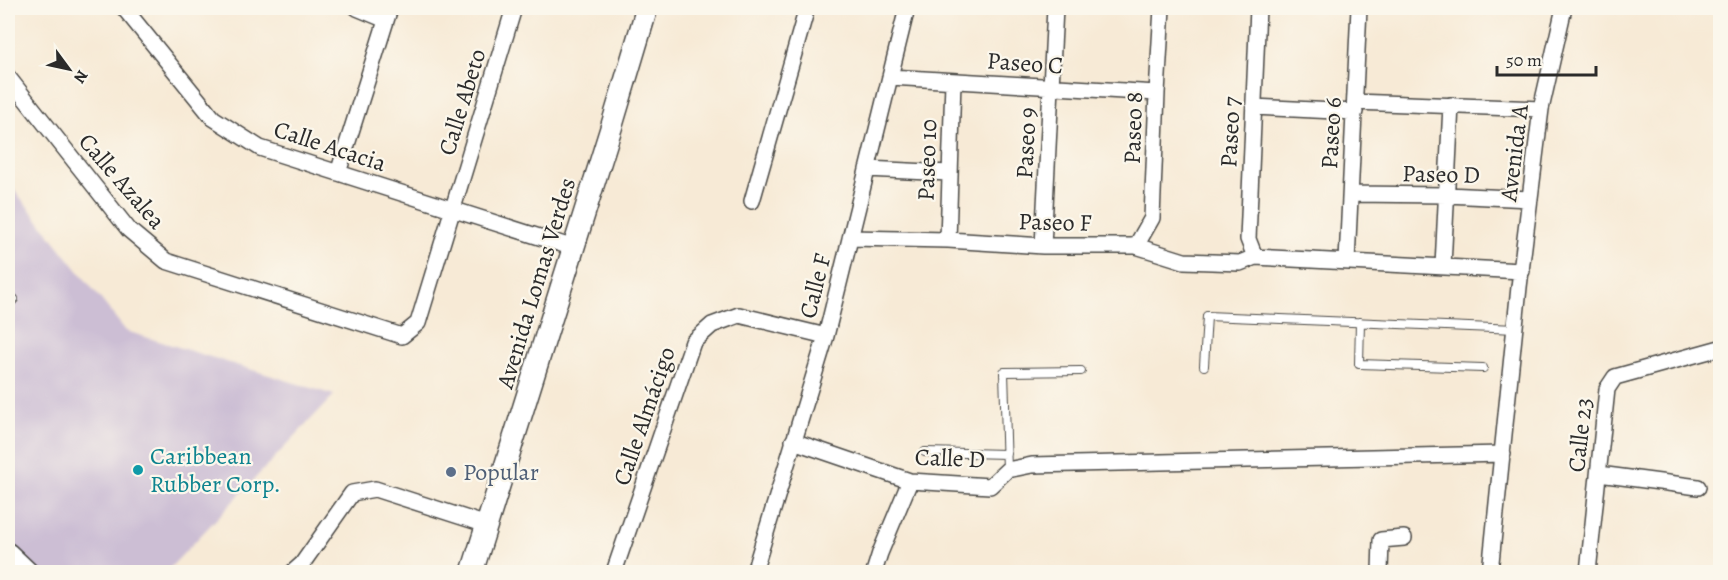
<svg xmlns="http://www.w3.org/2000/svg" width="1728" height="580" viewBox="0 0 1728 580" font-family="Alegreya,serif">
	<rect width="100%" height="100%" fill="#fbf7ec"/>
	<filter id="ink" filterUnits="userSpaceOnUse"><feTurbulence type="fractalNoise" baseFrequency=".0167" numOctaves="2"/><feDisplacementMap in="SourceGraphic" scale="12" xChannelSelector="R" yChannelSelector="G"/><feConvolveMatrix kernelMatrix="1 2 1 2 8 2 1 2 1" color-interpolation-filters="sRGB"/></filter>
	<filter id="wash" filterUnits="userSpaceOnUse"><feTurbulence type="fractalNoise" baseFrequency=".008" numOctaves="4" result="noise"/><feDisplacementMap in="SourceGraphic" scale="24" xChannelSelector="R" yChannelSelector="G"/><feGaussianBlur stdDeviation="1.35" result="paint"/><feColorMatrix in="noise" values="0 0 0 0 0 0 0 0 0 0 0 0 0 0 0 0 0 1.4 0 .05"/><feComposite in="paint" operator="in"/></filter>
	<g filter="url(#wash)">
		<rect width="100%" height="100%" fill="#f7ead6"/>
		<!-- industrial -->
		<path fill="#ccbed4" d="M8,182L126,331L334,395L166,572H8Z"/>
	</g>
	<g filter="url(#ink)">
		<g fill="none" stroke-linecap="round" stroke-linejoin="round">
			<defs>
				<path id="lane" d="M8,305L14,299
					M1360,322L1359,364L1483,368
					M1204,366L1207,316L1516,329
					M925,452L1007,454
					M1007,470L1004,372L1081,371"/>
				<path id="street" d="M124,8L213,118L260,148L574,248
					M357,8L386,20
					M8,77L129,230L166,261L402,336L418,323L514,8
					M890,77L1157,93
					M1355,102L1541,109
					M1254,107L1355,112
					M867,169L949,173
					M338,173L390,8
					M1351,194L1447,195L1530,199
					M752,201L807,8
					M850,238L948,240L1043,246H1136L1184,261L1240,263L1255,257L1522,271
					M948,240L953,81
					M1043,246L1055,8
					M1136,246L1152,218L1157,93L1162,8
					M1255,257L1248,239L1258,8
					M1347,261L1359,8
					M1443,266L1451,105
					M793,441L910,481L990,486L1007,470L1032,465L1503,454
					M1599,474L1698,487
					M293,572L302,564L352,493L375,489L487,525
					M614,572L693,342L712,325L739,315L826,336
					M754,572L826,336L907,8
					M874,572L880,553L910,481
					M1380,572L1381,540L1404,538
					M1490,572L1519,287L1541,109L1564,8
					M1588,572L1607,389L1615,377L1720,348"/>
				<path id="secondary" d="M8,554L27,572
					M472,572L612,125L647,8"/>
			</defs>
			<!-- lane casing -->
			<use href="#lane" stroke="#4a4845" stroke-width="10"/>
			<!-- street casing -->
			<use href="#street" stroke="#4a4845" stroke-width="18"/>
			<!-- secondary casing -->
			<use href="#secondary" stroke="#4a4845" stroke-width="24"/>
			<!-- lane -->
			<use href="#lane" stroke="#fff" stroke-width="8"/>
			<!-- street -->
			<use href="#street" stroke="#fff" stroke-width="15"/>
			<!-- secondary -->
			<use href="#secondary" stroke="#fff" stroke-width="21"/>
		</g>
	</g>
	<!-- markers -->
	<circle fill="#0f9aa8" stroke="#fbf7ec" stroke-width="2" cx="138" cy="470" r="6"/>
	<circle fill="#5c6f8a" stroke="#fbf7ec" stroke-width="2" cx="451" cy="472" r="6"/>
	<g text-anchor="middle" dominant-baseline="central" stroke-width="4.5" stroke-linejoin="round" paint-order="stroke">
		<!-- street labels -->
		<g font-size="24" fill="#2b2b2b" stroke="#fbf7ec">
			<text transform="translate(1025 63) rotate(4)">Paseo C</text>
			<text transform="translate(462 102) rotate(-73)">Calle Abeto</text>
			<text transform="translate(1133 128) rotate(-88)">Paseo 8</text>
			<text transform="translate(1230 132) rotate(-87)">Paseo 7</text>
			<text transform="translate(1331 133) rotate(-87)">Paseo 6</text>
			<text transform="translate(1026 143) rotate(-87)">Paseo 9</text>
			<text transform="translate(330 146) rotate(18)">Calle Acacia</text>
			<text transform="translate(1514 153) rotate(-83)">Avenida A</text>
			<text transform="translate(927 160) rotate(-88)">Paseo 10</text>
			<text transform="translate(1441 174) rotate(1)">Paseo D</text>
			<text transform="translate(122 181) rotate(49)">Calle Azalea</text>
			<text transform="translate(1055 222) rotate(1)">Paseo F</text>
			<text transform="translate(536 283) rotate(-73)">Avenida Lomas Verdes</text>
			<text transform="translate(815 286) rotate(-76)">Calle F</text>
			<text transform="translate(644 416) rotate(-71)">Calle Almácigo</text>
			<text transform="translate(1580 435) rotate(-84)">Calle 23</text>
			<text transform="translate(950 458) rotate(2)">Calle D</text>
		</g>
		<!-- culture labels -->
		<g font-size="24" fill="#0d838f" stroke="#fbf7ec" text-anchor="start">
			<text x="150" y="456">Caribbean<tspan x="150" dy="28">Rubber Corp.</tspan></text>
		</g>
		<!-- service labels -->
		<g font-size="24" fill="#4e5e75" stroke="#fbf7ec" text-anchor="start">
			<text x="463" y="472">Popular</text>
		</g>
	</g>
	<!-- margin -->
	<rect width="1728" height="580" fill="none" stroke="#fbf7ec" stroke-width="30"/>
	<!-- north arrow -->
	<g transform="translate(69 69) rotate(123)" stroke="#fbf7ec" stroke-width="4.5" paint-order="stroke">
	<path d="M0-4.5L10 22L0 15L-10 22Z" fill="#2b2b2b"/>
	<text y="-9" font-size="16" font-weight="bold" text-anchor="middle" fill="#2b2b2b">N</text>
	</g>
	<!-- scale -->
	<path d="M1497 66v9h99v-9" fill="none" stroke="#2b2b2b" stroke-width="3"/>
	<text x="1506" y="66" font-size="18" fill="#2b2b2b" stroke="#fbf7ec" stroke-width="4.5" paint-order="stroke">50 m</text>
</svg>
